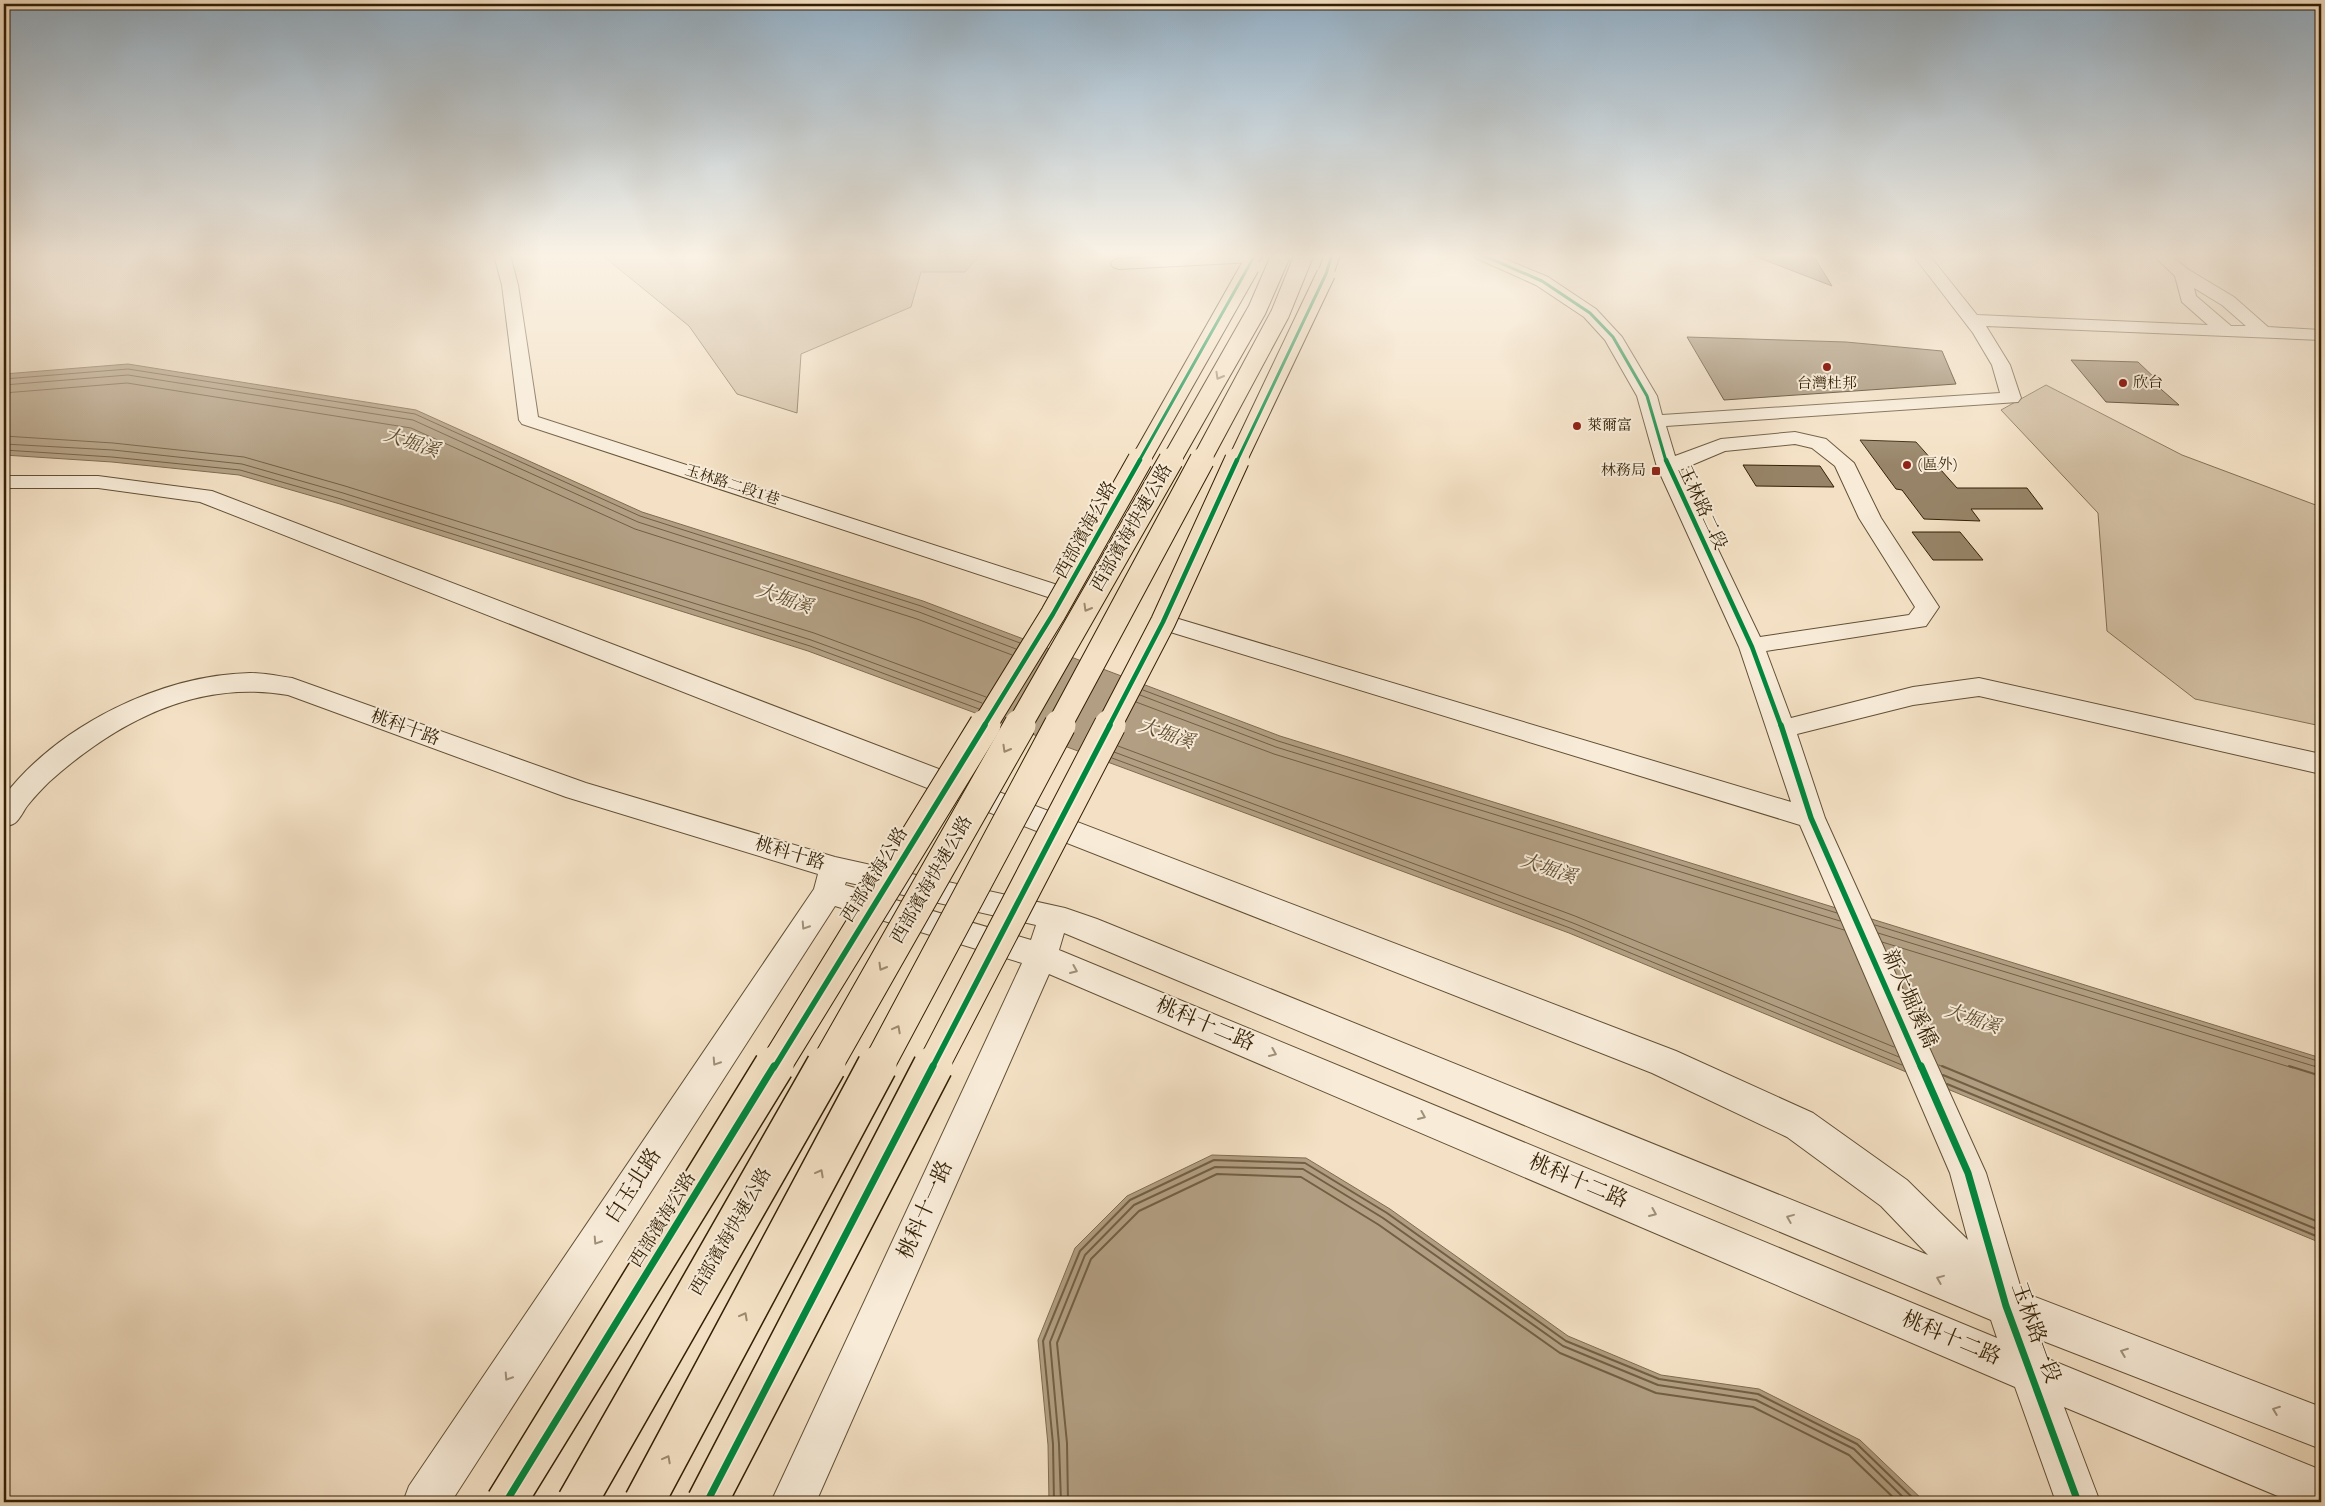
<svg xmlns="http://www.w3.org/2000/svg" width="2325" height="1506" viewBox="0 0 2325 1506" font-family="'Old Standard TT','Noto Serif TC',serif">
	<rect width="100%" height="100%" fill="#f4e1c5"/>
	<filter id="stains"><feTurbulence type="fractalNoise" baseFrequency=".004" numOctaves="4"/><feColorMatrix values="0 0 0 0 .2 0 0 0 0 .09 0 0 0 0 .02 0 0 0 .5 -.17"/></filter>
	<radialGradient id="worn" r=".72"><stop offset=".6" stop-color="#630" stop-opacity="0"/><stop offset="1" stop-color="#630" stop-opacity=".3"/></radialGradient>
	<!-- green -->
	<path fill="#d3c0a4" stroke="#827054" d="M602,255H980L965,272H921L911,307L801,354L797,413L737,394L689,326Z
		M2046,385L2182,455L2321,507V726L2195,699L2107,631L2098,513L2001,410Z"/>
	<!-- water -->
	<path fill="#b29f83" stroke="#7f6c50" d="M128,364L416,410L642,512L923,601L1280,736L2321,1058V1243L1569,933L808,651L340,504L239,475L112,462L4,455V374Z
		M1212,1155L1306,1158L1390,1209L1568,1336L1661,1375L1759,1389L1860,1440L1925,1502H1049L1048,1445L1038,1340L1075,1248L1127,1196Z"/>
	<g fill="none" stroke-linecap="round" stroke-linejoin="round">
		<!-- shore-far1 -->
		<path stroke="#725f44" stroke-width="1" d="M4,379L128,369L415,414L640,516L921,606L1020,643
			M4,385L128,375L413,420L638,522L919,612L1016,649
			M4,393L127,383L411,428L635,529L917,619L1012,655
			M4,436L113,443L244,457L345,486L814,633L986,697
			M4,444L113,450L242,464L343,493L811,640L982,703
			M4,450L112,457L240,470L341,499L810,646L979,709
			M1143,690L1278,741L1837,913
			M1140,695L1276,747L1840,921
			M1136,702L1274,754L1844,930
			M1118,746L1575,916L1894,1047
			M1114,752L1573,923L1899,1057
			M1112,758L1570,928L1902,1065
			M1875,925L2321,1062
			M1878,933L2320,1068
			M1882,942L2293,1068
			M1939,1065L1945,1068"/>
		<!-- shore -->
		<path stroke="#725f44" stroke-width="2" d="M1942,1066L2321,1223
			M2289,1066L2321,1076
			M2315,1066L2321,1068
			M1943,1075L2321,1231
			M1947,1084L2321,1238
			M1054,1502L1053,1444L1043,1341L1080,1251L1130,1200L1214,1160L1305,1163L1387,1213L1566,1341L1659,1379L1758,1394L1857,1444L1917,1502
			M1061,1502L1059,1444L1050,1342L1085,1255L1134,1205L1215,1167L1303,1169L1383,1218L1563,1346L1658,1385L1756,1400L1854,1449L1908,1502
			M1068,1502L1067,1443L1057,1343L1091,1259L1139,1211L1217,1174L1301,1177L1379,1225L1560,1353L1656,1393L1753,1407L1849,1455L1898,1502"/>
	</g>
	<!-- building -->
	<path fill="#978468" stroke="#321f04" d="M1754,255H1813L1832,286L1754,256Z
		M1687,337L1846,342L1942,351L1956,384L1724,400Z
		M2071,360L2138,362L2159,382L2154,383L2179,405L2106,402Z
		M1860,440L1916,442L1957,488H2027L2043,509H1971L1980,521L1924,519L1902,490L1896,489Z
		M1743,465L1820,466L1834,487L1756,486Z
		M1912,532H1960L1983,560H1933Z"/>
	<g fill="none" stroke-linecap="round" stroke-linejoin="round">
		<defs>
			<path id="minor" d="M494,255H510L518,285L538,417L1073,590L1077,595L1073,600L1065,602L1057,600L522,424L519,420L502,285Z
				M1207,255H1260L1262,257L1260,260L1254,262L1119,269L1113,267L1111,264L1113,261L1119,259Z
				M1474,255H1495L1548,277L1596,309L1622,337L1657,396L1662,415L2000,393L1992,365L1973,333L1913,255H1929L1977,315L2208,325L2182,302L2175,276L2153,255H2170L2189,270L2234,297L2268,327L2321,330V340L1986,326L2010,365L2021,398L2018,402L1666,426L1675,456L1721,439L1795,432L1826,439L1854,463L1881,518L1939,607L1926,626L1766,651L1791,718L1913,687L1979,678L2321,754V774L1979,696L1913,705L1797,734L1825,818L1986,1173L2022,1292L2321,1407V1449L2038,1339L2046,1358L2321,1470V1502H2292L2064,1407L2100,1502H2056L2015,1387L1049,974L816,1502H771L1022,963L835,906L451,1502H403L409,1486L814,889L818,874L566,797L288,695C196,679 116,722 49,782C42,789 35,796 28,805C24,810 20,819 15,823C12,825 7,826 4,826V796C59,725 161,675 250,673C264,673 278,676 292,678L586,783L835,857L1065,908L1097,919L1928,1255L1881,1206L1787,1137L1652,1073L200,502L98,488H4V476H98L212,491L1676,1051L1813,1113L1907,1180L1968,1240L1950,1173L1800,825L1154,627L1151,622L1154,617L1163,614L1172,617L1791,802L1739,647L1657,467L1637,396L1605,340L1584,317L1536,285L1476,258ZM2194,288L2222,305L2246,326H2231L2196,296ZM1795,444L1812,448L1835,466L1859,518L1915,607L1909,615L1760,637L1680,470L1725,451ZM846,882L1036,925L1031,940L845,885ZM1064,933L1991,1320L1997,1338L1059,950Z"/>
			<path id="major" d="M1324,255H1340L1332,278H1320L1318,274Z"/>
		</defs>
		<!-- minor casing -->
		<use href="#minor" stroke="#625034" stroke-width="2"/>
		<!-- major casing -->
		<use href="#major" stroke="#321f04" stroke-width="2"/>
		<!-- minor -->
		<use href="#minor" fill="#f8ecd9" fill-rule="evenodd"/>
		<!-- major -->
		<use href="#major" fill="#f4e1c5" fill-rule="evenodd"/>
		<defs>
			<path id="major-bridge-far3" d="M1140,461L1250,267
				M1237,461L1326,274"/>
			<path id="major-bridge-far2" d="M984,726L1053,614L1140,460
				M1109,726L1163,622L1237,460"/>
			<path id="major-bridge-far1" d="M774,1068L985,725
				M932,1068L1110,725"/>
			<path id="major-bridge" d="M506,1502L774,1066
				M707,1502L933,1066"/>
			<path id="highway-bridge-far3" d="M1171,461L1257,310L1281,255
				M1201,461L1280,314L1304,255"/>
			<path id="highway-bridge-far2" d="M1019,726L1171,460
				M1059,726L1202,460"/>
			<path id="highway-bridge-far1" d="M825,1068L1020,725
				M877,1068L1060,725"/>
			<path id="highway-bridge" d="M577,1502L826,1066
				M644,1502L877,1066"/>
		</defs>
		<!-- major-bridge-far3 casing -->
		<use href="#major-bridge-far3" stroke="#321f04" stroke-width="20" stroke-linecap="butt"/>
		<!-- major-bridge-far2 casing -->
		<use href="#major-bridge-far2" stroke="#321f04" stroke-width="26" stroke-linecap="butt"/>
		<!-- major-bridge-far1 casing -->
		<use href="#major-bridge-far1" stroke="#321f04" stroke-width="33" stroke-linecap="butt"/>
		<!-- major-bridge casing -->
		<use href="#major-bridge" stroke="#321f04" stroke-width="42" stroke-linecap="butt"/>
		<!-- highway-bridge-far3 casing -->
		<use href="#highway-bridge-far3" stroke="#321f04" stroke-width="20" stroke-linecap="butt"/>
		<!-- highway-bridge-far2 casing -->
		<use href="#highway-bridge-far2" stroke="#321f04" stroke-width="26" stroke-linecap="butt"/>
		<!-- highway-bridge-far1 casing -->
		<use href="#highway-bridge-far1" stroke="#321f04" stroke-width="33" stroke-linecap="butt"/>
		<!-- highway-bridge casing -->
		<use href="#highway-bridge" stroke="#321f04" stroke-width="42" stroke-linecap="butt"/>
		<!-- major-bridge-far3 -->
		<use href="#major-bridge-far3" stroke="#f4e1c5" stroke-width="18"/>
		<!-- major-bridge-far2 -->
		<use href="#major-bridge-far2" stroke="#f4e1c5" stroke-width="24"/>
		<!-- major-bridge-far1 -->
		<use href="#major-bridge-far1" stroke="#f4e1c5" stroke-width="31"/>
		<!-- major-bridge -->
		<use href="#major-bridge" stroke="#f4e1c5" stroke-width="39"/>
		<!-- highway-bridge-far3 -->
		<use href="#highway-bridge-far3" stroke="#f4e1c5" stroke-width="18"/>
		<!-- highway-bridge-far2 -->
		<use href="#highway-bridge-far2" stroke="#f4e1c5" stroke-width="24"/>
		<!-- highway-bridge-far1 -->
		<use href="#highway-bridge-far1" stroke="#f4e1c5" stroke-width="31"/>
		<!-- highway-bridge -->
		<use href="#highway-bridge" stroke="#f4e1c5" stroke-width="39"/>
		<defs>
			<path id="cycleway-far3" d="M1482,255L1542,281L1590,313L1613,337L1647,396L1666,461
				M1139,461L1255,255
				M1237,461L1326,274L1332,255"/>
			<path id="cycleway-far2" d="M1666,460L1752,647L1781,726
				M984,726L1053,614L1140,460
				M1109,726L1163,622L1237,460"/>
			<path id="cycleway-far1" d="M1781,725L1811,818L1921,1068
				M774,1068L985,725
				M932,1068L1110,725"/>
			<path id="cycleway" d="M1921,1066L1968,1173L2006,1306L2078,1502
				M506,1502L774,1066
				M707,1502L933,1066"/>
		</defs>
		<!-- cycleway-far3 casing -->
		<use href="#cycleway-far3" stroke="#f8ecd9" stroke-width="5"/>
		<!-- cycleway-far2 casing -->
		<use href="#cycleway-far2" stroke="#f8ecd9" stroke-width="7"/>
		<!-- cycleway-far1 casing -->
		<use href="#cycleway-far1" stroke="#f8ecd9" stroke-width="9"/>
		<!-- cycleway casing -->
		<use href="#cycleway" stroke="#f8ecd9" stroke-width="10"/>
		<!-- cycleway-far3 -->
		<use href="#cycleway-far3" stroke="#00873e" stroke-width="3"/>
		<!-- cycleway-far2 -->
		<use href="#cycleway-far2" stroke="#00873e" stroke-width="4.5"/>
		<!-- cycleway-far1 -->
		<use href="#cycleway-far1" stroke="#00873e" stroke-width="5.5"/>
		<!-- cycleway -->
		<use href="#cycleway" stroke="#00873e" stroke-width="7"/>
	</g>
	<!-- one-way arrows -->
	<defs><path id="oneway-chevron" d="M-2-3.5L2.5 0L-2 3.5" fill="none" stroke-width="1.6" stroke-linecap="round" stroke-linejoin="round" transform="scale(1.25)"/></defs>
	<g stroke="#9d8a6e">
		<use href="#oneway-chevron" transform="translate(1219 376) rotate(120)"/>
		<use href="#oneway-chevron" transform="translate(1087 608) rotate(120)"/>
		<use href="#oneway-chevron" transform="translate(1006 749) rotate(120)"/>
		<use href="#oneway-chevron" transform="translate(882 967) rotate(120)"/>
		<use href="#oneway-chevron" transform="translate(897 1029) rotate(-62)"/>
		<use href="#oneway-chevron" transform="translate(820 1173) rotate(-62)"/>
		<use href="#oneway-chevron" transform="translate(744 1316) rotate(-62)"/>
		<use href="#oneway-chevron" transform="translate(667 1459) rotate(-62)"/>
	</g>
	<g stroke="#9f9079">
		<use href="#oneway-chevron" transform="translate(805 926) rotate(123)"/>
		<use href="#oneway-chevron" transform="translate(1074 970) rotate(23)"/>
		<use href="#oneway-chevron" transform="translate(1273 1053) rotate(23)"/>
		<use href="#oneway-chevron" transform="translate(716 1062) rotate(123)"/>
		<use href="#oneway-chevron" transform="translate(1422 1116) rotate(23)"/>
		<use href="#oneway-chevron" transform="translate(1653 1213) rotate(23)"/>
		<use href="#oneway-chevron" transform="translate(1790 1218) rotate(-158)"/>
		<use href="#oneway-chevron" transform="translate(597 1241) rotate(123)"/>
		<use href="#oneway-chevron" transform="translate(1940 1279) rotate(-158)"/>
		<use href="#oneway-chevron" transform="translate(2124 1352) rotate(-159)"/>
		<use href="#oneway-chevron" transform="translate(508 1377) rotate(123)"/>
		<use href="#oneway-chevron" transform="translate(2276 1410) rotate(-159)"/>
	</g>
	<!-- sky -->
	<linearGradient id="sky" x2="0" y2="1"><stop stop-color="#92acc0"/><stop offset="0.55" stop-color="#faf2e5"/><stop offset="1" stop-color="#faf2e5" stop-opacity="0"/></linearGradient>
	<rect width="2325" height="465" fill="url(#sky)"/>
	<!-- markers -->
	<g fill="#8f2418" stroke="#f8ecd9" stroke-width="2">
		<circle cx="1827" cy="367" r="5"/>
		<circle cx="2123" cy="383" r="5"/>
		<circle cx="1577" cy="426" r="5"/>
		<circle cx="1907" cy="465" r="5"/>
		<rect x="1651" y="466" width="10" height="10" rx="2.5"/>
	</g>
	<g text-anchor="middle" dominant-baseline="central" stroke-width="4" stroke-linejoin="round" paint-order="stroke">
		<!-- far-poi labels -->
		<g font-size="15" fill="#321f04" stroke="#f8ecd9" text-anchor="start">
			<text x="2133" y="383">欣台</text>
			<text x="1827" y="384" text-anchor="middle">台灣杜邦</text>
			<text x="1587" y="426">萊爾富</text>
			<text x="1917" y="465">(區外)</text>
			<text x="1646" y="471" text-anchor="end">林務局</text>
		</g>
		<!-- far-street labels -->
		<g font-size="15" fill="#321f04" stroke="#f8ecd9">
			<text transform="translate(732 486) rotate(18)">玉林路二段1巷</text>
		</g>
		<!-- street labels -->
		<g font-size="18" fill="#321f04" stroke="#f8ecd9">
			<text transform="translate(1702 508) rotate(65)">玉林路二段</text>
			<text transform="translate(1132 528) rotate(-60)">西部濱海快速公路</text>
			<text transform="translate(1086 530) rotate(-61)">西部濱海公路</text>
			<text transform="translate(405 728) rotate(20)">桃科十路</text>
			<text transform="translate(790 854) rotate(17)">桃科十路</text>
			<text transform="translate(875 875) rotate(-58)">西部濱海公路</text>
			<text transform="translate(932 880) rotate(-60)">西部濱海快速公路</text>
			<text transform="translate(663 1220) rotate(-58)">西部濱海公路</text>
			<text transform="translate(731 1232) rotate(-60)">西部濱海快速公路</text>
		</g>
		<!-- water labels -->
		<g font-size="19" font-style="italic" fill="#5f4c30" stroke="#f8ecd9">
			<text transform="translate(411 444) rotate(18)">大堀溪</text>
			<text transform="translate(784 600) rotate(19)">大堀溪</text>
			<text transform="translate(1166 735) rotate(19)">大堀溪</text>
			<text transform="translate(1548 870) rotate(19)">大堀溪</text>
			<text transform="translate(1972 1020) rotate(19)">大堀溪</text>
		</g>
		<!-- near-street labels -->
		<g font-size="21" fill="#321f04" stroke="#f8ecd9">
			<text transform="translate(1909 999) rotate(66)">新大堀溪橋</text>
			<text transform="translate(1205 1025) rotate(23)">桃科十二路</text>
			<text transform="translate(1578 1182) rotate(23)">桃科十二路</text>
			<text transform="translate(634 1186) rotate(-57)">白玉北路</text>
			<text transform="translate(926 1210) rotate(-66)">桃科十一路</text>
			<text transform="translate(2035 1333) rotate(70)">玉林路一段</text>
			<text transform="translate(1951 1339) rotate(23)">桃科十二路</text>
		</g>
	</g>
	<!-- margin -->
	<rect width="2325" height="1506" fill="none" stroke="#f4e1c5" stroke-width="20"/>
	<rect x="5" y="5" width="2315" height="1496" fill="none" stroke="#321f04" stroke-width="2.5"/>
	<rect x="10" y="10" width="2305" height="1486" fill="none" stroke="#321f04"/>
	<rect width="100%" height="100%" filter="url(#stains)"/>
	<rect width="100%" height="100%" fill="url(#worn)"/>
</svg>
